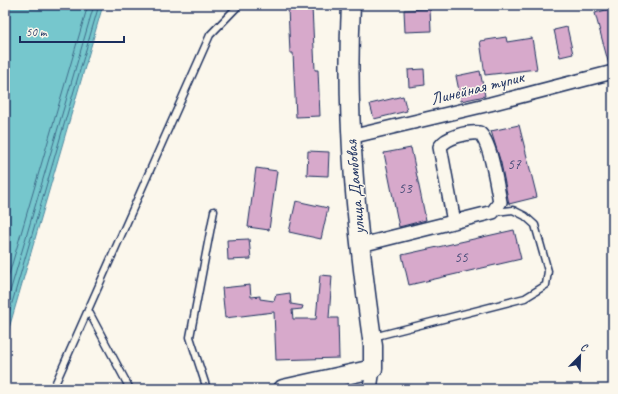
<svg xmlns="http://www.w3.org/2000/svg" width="618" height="394" viewBox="0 0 618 394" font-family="Caveat,sans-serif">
	<rect width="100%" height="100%" fill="#fbf7ec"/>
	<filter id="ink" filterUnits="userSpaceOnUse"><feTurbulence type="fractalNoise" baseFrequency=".025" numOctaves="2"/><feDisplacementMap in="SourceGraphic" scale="8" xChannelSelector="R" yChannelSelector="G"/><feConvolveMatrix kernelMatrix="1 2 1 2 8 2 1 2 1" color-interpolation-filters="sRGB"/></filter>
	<g filter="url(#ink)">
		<!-- water -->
		<path fill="#76c7cd" stroke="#528aa1" d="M5,5H103L5,342Z"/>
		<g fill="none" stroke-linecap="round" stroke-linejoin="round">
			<!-- shore -->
			<path stroke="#3f6c8a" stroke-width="1" d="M5,288L88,5
				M5,309L94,5
				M5,327L99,5"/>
		</g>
		<!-- building -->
		<path fill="#d7a9cb" stroke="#1b2f5e" d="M312,7L315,70H318L320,116L296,117L293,53H290L288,8Z
			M613,8V64L609,65L595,13Z
			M430,9L431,31L405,32L404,10Z
			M567,27L573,54L560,57L554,30Z
			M506,37L507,42L532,38L537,69L485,75L480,41Z
			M424,69L425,85L409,87L408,70Z
			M480,71L485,96L461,101L456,76Z
			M403,96L407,111L374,119L370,104Z
			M519,125L537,197L509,204L501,163L491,131Z
			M411,148L426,220L399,227L384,153Z
			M308,151L329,152L328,176L307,175Z
			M256,168L277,171L269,230L248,227Z
			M296,201L328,208L321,239L289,232Z
			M514,230L521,259L409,285L402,255Z
			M249,239L251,259L228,260L227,240Z
			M320,275L332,276L329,318H338L339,358L276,360L274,312L225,318L222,288L250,285L251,297L260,296V299L274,301L276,295L290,293L291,304L303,306L302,309L292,310L293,319H316Z"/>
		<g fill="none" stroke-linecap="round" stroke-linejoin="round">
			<defs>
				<path id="lane" d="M88,310L130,389
					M373,337L525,298L546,285L548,271L535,225L525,216L513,210L495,212
					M53,389L210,35L239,5
					M207,389L190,337L214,211"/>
				<path id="street" d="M350,137L490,104L613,72
					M361,245L493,212L500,202C497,187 491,141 479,133C467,132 446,137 440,147L454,222
					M370,389L373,369"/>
				<path id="secondary" d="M283,389L373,369V346C357,233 345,119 351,5"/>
			</defs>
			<!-- lane casing -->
			<use href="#lane" stroke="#1b2f5e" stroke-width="9"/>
			<!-- street casing -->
			<use href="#street" stroke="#1b2f5e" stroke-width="16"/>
			<!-- secondary casing -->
			<use href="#secondary" stroke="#1b2f5e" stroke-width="21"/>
			<!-- lane -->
			<use href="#lane" stroke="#fbf7ec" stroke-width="6"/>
			<!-- street -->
			<use href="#street" stroke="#fbf7ec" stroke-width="13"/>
			<!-- secondary -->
			<use href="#secondary" stroke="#fbf7ec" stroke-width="18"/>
		</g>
	</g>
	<g text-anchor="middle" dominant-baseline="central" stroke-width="3" stroke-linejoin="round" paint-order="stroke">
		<!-- number labels -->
		<g font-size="15" fill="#4a4e79">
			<text x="514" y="164">57</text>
			<text x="405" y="188">53</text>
			<text x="461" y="257">55</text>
		</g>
		<!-- street labels -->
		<g font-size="17" fill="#1b2f5e" stroke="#fbf7ec">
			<text transform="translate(477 88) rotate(-14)">Линейная тупик</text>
			<text transform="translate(355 187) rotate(-95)">улица Дамбовая</text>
		</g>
	</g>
	<!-- margin -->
	<rect width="618" height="394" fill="none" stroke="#fbf7ec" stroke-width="20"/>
	<rect x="10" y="10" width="598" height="374" fill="none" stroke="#1b2f5e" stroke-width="1.5" filter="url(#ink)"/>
	<!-- north arrow -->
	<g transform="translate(580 356) rotate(23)" stroke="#fbf7ec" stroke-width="3" paint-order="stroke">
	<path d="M0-3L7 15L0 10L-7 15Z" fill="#1b2f5e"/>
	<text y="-6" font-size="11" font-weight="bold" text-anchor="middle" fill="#1b2f5e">С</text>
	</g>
	<!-- scale -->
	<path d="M20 36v6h104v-6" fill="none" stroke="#1b2f5e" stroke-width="2"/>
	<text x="26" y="36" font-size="12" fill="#1b2f5e" stroke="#fbf7ec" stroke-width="3" paint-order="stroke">50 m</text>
</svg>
